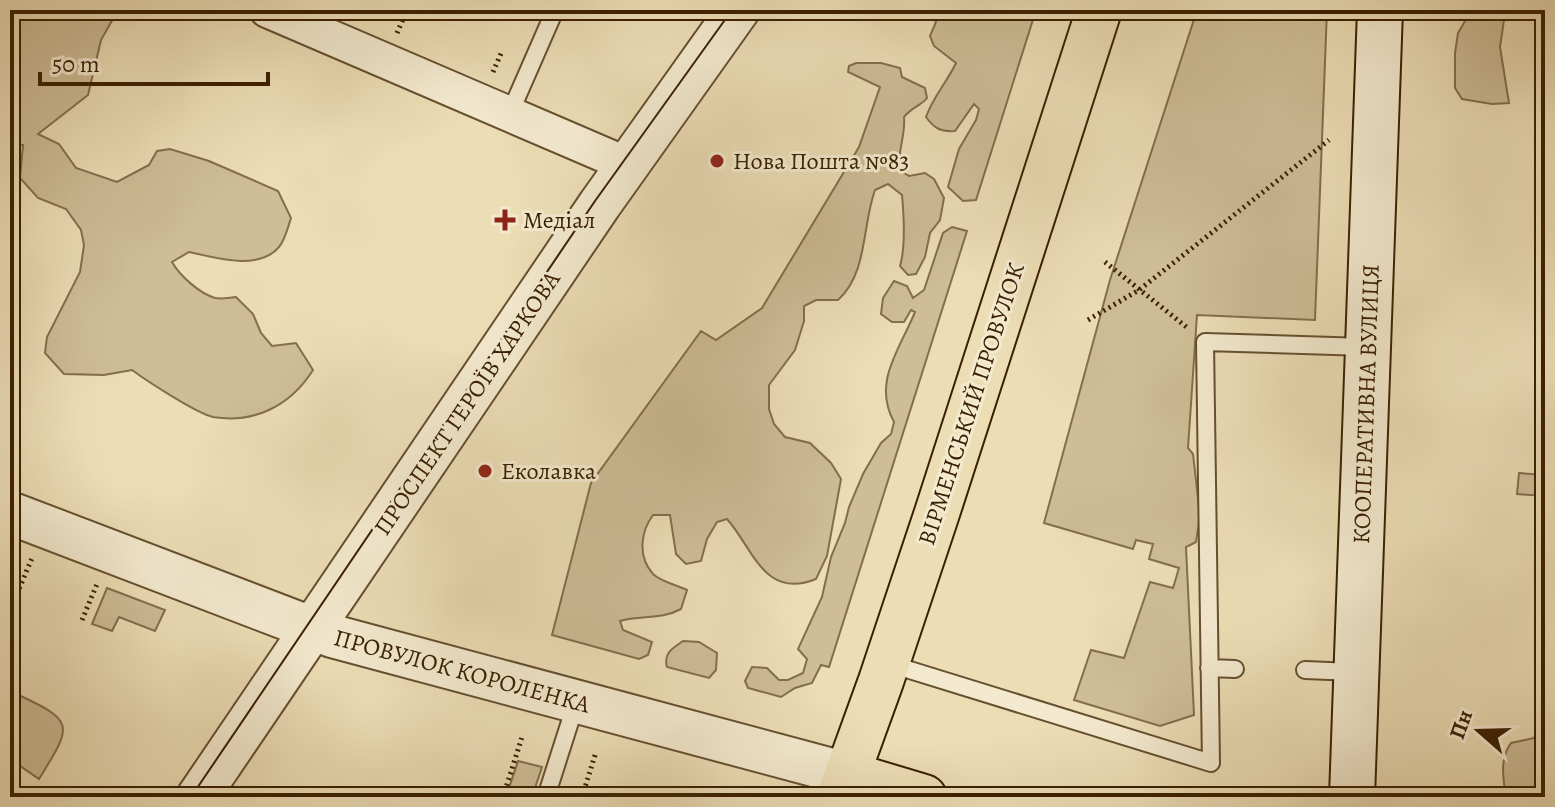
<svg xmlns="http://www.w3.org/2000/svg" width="1555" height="807" viewBox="0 0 1555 807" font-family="Alegreya,serif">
	<rect width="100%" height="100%" fill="#ecddb5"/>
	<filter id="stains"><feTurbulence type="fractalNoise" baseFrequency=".0025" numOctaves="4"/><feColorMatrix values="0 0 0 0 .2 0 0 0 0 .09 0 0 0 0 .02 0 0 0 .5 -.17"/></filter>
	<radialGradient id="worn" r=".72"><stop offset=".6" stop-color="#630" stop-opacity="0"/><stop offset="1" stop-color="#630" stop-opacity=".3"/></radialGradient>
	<!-- green -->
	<path fill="#cebd96" stroke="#846e4c" stroke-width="2" d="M10,10H118L101,40L88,95L38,134L59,144L76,168L117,182L149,165L157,151L170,149L209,161L278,191L291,218C288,227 285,240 279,247C259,271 216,258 189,252L172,262C180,276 199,293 215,298C221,299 230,298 236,297L253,314L261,333L272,346L296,343L313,370C291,405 255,424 213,417C196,413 147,381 132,370L104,375L64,374L45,353L47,337L80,272L84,245L81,230L66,209L38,198L20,178L23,145H10Z
		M931,10H1036L976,200L963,201L948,187L959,149L976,120L979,109L974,104L955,131C940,132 934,128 926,117C933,97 947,82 956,63L934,46L930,36L936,22Z
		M1197,10H1327L1315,320L1197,315L1188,448L1193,454L1200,516L1196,542L1186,547L1194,715L1160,726L1074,700L1091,650L1124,658L1150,582L1173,588L1179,568L1149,559L1153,544L1136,540L1133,549L1044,523L1110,280Z
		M1496,10L1504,20L1500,47L1509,103L1492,104L1462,99L1455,88V53L1458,33L1471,11Z
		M856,63H881L900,68L902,77L925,88L927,98C922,105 912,107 904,117C906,136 896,153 901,171L909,176L925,173L934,179L944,198L940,220L930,233L925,257L916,274L908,275L900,266C906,246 904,217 902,195L888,184L875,190C862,225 868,273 838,300H816L804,306V321L795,350L769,385V409L774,424L785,437L810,443L831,463L841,479L827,556L816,579C764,600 753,548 727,519L717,522L707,539L701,561L686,564L676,554L670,515H653C641,531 637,556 653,574C661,582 677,585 687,590L681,609C661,620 642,615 620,621L623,630L652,642L648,655L639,659L552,635L591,483L701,331L716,340L762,308L859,147L880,87L848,72L849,66Z
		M952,227L967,231L829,667L821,665L812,683L795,688L781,697L748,688L745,681L752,667L767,668L779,680H788L803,673L807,659L798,649L822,597L831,557L845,523L849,507L863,474L881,443L891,434L894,422C872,382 900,349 915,312L911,310L904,322H892L881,314L883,298L894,281L907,286L913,298L924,290L943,233Z
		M1519,473L1545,475V496L1517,494Z
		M107,588L165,610L155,631L119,617L112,631L92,624Z
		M683,641L699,642L717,653L716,670L709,678L667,667C663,653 673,648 683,641Z
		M14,693C76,721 73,724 39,779L10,759V700Z
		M1541,722H1545V792L1539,797H1511L1505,792C1503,775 1500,758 1511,743L1534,738Z
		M518,761L542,767L532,797H506Z"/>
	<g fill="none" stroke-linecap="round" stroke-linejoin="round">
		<defs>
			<path id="service" d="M510,113L555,10
				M887,663L1211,763L1205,342L1366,347
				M1209,668L1235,669
				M1305,670L1354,672
				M546,797L576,703"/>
			<path id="minor" d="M267,10L628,165"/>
			<path id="tertiary" d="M10,513L332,636L847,774
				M198,797L600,204L738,10"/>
			<path id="secondary" d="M1352,797L1380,10"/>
			<path id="primary" d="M847,774L924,797
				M839,797L881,681L937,513L1099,10"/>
		</defs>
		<!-- service casing -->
		<use href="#service" stroke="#664f2e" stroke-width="20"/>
		<!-- minor casing -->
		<use href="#minor" stroke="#664f2e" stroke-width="38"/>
		<!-- tertiary casing -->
		<use href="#tertiary" stroke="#664f2e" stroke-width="46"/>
		<!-- secondary casing -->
		<use href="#secondary" stroke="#3a2001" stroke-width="48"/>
		<!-- primary casing -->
		<use href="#primary" stroke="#3a2001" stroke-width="48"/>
		<!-- path -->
		<path stroke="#3a2001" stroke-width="5" stroke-dasharray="2 4" stroke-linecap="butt" d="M397,33L406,12
			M493,72L502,51
			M1105,262L1189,329
			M1088,320L1139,290L1329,140
			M17,594L32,558
			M82,620L97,584
			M503,797L523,734
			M582,797L596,752"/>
		<!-- service -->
		<use href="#service" stroke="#f3e9cf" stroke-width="16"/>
		<!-- minor -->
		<use href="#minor" stroke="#f3e9cf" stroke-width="34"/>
		<!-- tertiary -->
		<use href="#tertiary" stroke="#f3e9cf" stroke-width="42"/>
		<!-- secondary -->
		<use href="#secondary" stroke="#f3e9cf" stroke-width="44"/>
		<!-- primary -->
		<use href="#primary" stroke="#ecddb5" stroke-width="44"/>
		<!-- tram -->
		<path stroke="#3a2001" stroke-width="2" d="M191,797L595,201L732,10"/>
	</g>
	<!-- markers -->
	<g fill="#8f2418" stroke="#f3e9cf" stroke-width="3">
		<circle cx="717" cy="161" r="8"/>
		<path d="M501 208h8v8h8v8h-8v8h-8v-8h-8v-8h8z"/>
		<circle cx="485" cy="471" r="8"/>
	</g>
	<g text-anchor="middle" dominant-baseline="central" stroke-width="6" stroke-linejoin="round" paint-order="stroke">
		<!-- poi labels -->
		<g font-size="24" fill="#3a2001" stroke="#f3e9cf" text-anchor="start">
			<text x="733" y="161">Нова Пошта №83</text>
			<text x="523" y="220">Медіал</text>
			<text x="501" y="471">Еколавка</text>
		</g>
		<!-- street labels -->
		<g font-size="24" fill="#3a2001" stroke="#f3e9cf">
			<text transform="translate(467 403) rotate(-56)">ПРОСПЕКТ ГЕРОЇВ ХАРКОВА</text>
			<text transform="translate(971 404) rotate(-72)">ВІРМЕНСЬКИЙ ПРОВУЛОК</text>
			<text transform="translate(1366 404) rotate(-88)">КООПЕРАТИВНА ВУЛИЦЯ</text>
			<text transform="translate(462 671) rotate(15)">ПРОВУЛОК КОРОЛЕНКА</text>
		</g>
	</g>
	<!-- margin -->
	<rect width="1555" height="807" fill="none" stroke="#ecddb5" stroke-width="40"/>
	<rect x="12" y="12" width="1531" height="783" fill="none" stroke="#3a2001" stroke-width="4"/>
	<rect x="20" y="20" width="1515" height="767" fill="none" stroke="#3a2001" stroke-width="2"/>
	<!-- north arrow -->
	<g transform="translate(1479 731) rotate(290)" stroke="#f3e9cf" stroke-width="6" paint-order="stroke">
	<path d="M0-6L14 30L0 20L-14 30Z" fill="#3a2001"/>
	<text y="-12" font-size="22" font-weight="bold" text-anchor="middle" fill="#3a2001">Пн</text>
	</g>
	<!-- scale -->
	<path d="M40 72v12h228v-12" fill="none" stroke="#3a2001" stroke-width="4"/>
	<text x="52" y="72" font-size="24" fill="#3a2001" stroke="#f3e9cf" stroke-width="6" paint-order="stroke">50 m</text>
	<rect width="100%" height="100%" filter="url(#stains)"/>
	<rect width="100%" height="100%" fill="url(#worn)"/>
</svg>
